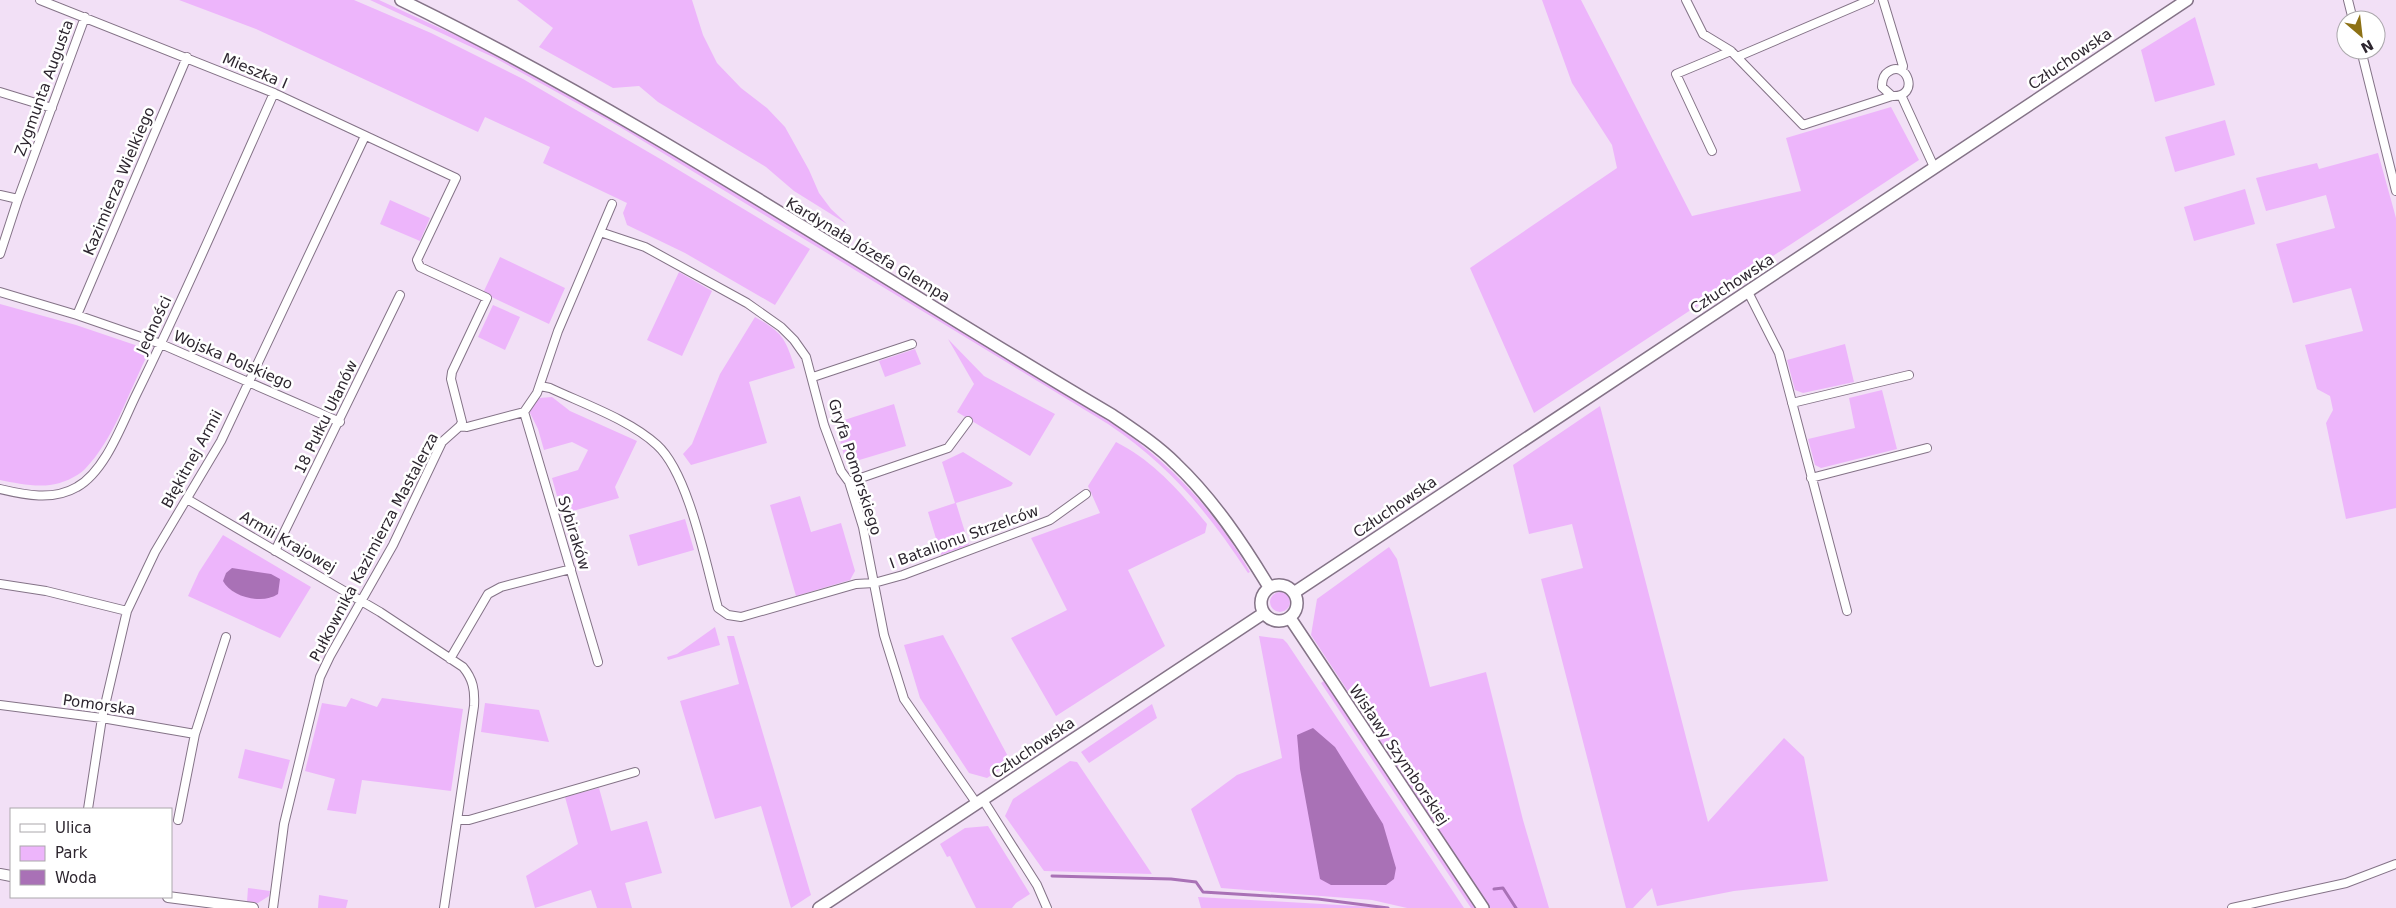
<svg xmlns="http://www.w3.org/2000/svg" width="2396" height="908" viewBox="0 0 2396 908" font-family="'DejaVu Sans',sans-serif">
	<rect width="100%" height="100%" fill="#f2e0f6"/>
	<!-- green -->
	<path fill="#edb5fb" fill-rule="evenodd" d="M179,0H354L431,33L523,79L662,160L810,249L775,305L685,253L627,225L623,213L627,203L543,163L550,147L485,117L478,132L256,29Z
		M370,0H379L490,51L634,130L1111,422C1169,462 1215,510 1250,572L1248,573C1208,512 1169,465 1108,424L620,127L495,58Z
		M517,0H692L703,35L717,63L741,88L767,108L785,127L809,170L819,193L831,209L847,224L794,191L766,167L658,102L639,86L613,88L539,47L553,28Z
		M1542,0H1581L1692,216L1801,191L1786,138L1891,107L1919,160L1534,413L1470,268L1617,168L1612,145L1572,83Z
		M2195,17L2215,85L2155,102L2141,50Z
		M2225,120L2235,155L2175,172L2165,137Z
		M2378,153L2396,218V508L2346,519L2326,423L2333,410L2330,396L2317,389L2305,345L2363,331L2351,288L2293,303L2276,244L2335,228L2326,195L2266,211L2256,178L2317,163L2319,169Z
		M2245,189L2255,224L2194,241L2184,207Z
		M390,200L430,218L420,241L380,224Z
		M500,257L565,288L549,324L483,293Z
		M679,272L712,291L682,356L647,340Z
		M0,304L76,325L141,347L146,358C128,394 113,440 85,469C77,477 61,484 50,485C34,487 15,483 0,480Z
		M493,305L520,317L505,350L478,337Z
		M755,317C783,333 785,338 795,368L749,382L767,443L691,465L683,454L692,444L720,374Z
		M948,339L984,376L1055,414L1030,456L957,412L974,384Z
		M1845,344L1854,382L1803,393L1795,390L1787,360Z
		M915,349L921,364L885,377L879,361Z
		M1882,390L1897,449L1821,468L1815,465L1808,439L1855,428L1849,398Z
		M552,397L570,411L637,441L615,487L619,498L562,514L552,478L578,470L588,450L572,442L544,450L538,429L529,411L539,398Z
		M894,404L906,446L856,461L844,455L835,423Z
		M1600,406L1708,822L1784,738L1804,757L1828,881L1734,891L1657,906L1652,888L1633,908H1626L1541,579L1583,568L1572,524L1529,534L1513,465Z
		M1116,442C1154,461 1181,493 1207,524L1205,533L1128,570L1165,646L1056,716L1011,638L1067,610L1031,538L1100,513L1088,486Z
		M963,452L1013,483L1011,486L956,503L969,545L941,555L928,512L955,503L942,462Z
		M800,496L811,532L841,523L855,571L850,580L796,596L770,505Z
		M685,519L694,550L638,566L629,535Z
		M223,535L311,587L280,638L188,596L199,572ZM226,573L272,598C255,598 232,598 224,581Z
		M1389,547L1397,559L1430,687L1486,672L1523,820L1549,908H1490L1311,635L1317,599Z
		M1270 602a10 10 0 1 1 20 0a10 10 0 1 1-20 0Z
		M715,627L720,645L668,660L667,657L677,654Z
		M943,635L1011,762L987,778L969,773L920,698L904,645Z
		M727,636H734L811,895L791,908L761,806L715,819L680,701L739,684Z
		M1259,636L1283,639L1287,643L1464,908H1407L1372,900L1221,888L1191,809L1237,775L1282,758Z
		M1324,681L1327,684L1475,908H1471L1321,683Z
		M351,698L377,707L382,698L463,709L451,791L362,780L356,814L327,810L335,779L305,771L322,703L346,707Z
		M485,703L539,710L549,742L481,732Z
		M1152,704L1157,718L1089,763L1081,752Z
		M245,749L290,760L282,789L238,778Z
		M1070,761L1077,762L1152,874L1044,871L1005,816L1013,799Z
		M599,788L611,831L647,821L662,873L625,883L632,908H597L591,890L535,908L526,876L578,844L565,797Z
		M988,826L1030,894L1016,903L1012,908H976L950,856L947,857L940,844L965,828Z
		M248,888L270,891L269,896L258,903L247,902Z
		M319,895L348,900L346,908H318Z
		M1198,897L1374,907L1377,908H1201Z"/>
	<!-- water -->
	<path fill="#a971b6" d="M232,568L271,574L280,579L278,594C263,605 231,597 223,581L226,573Z
		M1313,728L1335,747L1383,824L1396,868L1394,879L1386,885H1331L1320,879L1300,769L1297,735Z"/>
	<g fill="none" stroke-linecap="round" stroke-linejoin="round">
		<!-- stream -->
		<path stroke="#a971b6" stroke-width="3" d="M1052,876L1171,879L1196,882L1203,892L1318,899L1388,908
			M1494,889L1503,888L1516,908"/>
		<defs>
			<path id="minor" d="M40,0L274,93L456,178L417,260L420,267L487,298L452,372L451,379L462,422L460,426L442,442L393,545L330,656L320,677L284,824L273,908
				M1686,0L1703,34L1731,51
				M1883,0L1903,66L1902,71
				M2348,0L2353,20
				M2361,50L2396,191
				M1737,57L1870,0
				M0,92L52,108
				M1901,95L1934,167
				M1712,151L1676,74L1731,51L1803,125L1892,96C1921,98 1907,58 1888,72C1883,75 1882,81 1882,87L1892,96
				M0,195L18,199
				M600,232L645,247L747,303L781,327L794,340L806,357L824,425L841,471L849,482L863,527L884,635L904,699L977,804
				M0,254L18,199L85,17
				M0,292L77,315L161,344L340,422
				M1748,292L1779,353L1847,611
				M77,315L187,57
				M813,377L912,344
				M540,386L550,388C584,404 630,420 657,445C689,474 706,565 718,608L728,615L741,617L856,584L874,583L903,575L1050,520L1086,494
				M1792,403L1909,375
				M524,412L598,662
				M460,426L467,427L524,412L537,393L558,331L612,204
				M1811,478L1927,448
				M849,482L948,448L968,421
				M0,489C25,495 53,501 77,487C106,471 123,421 137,393C186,294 229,193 274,93
				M187,499L380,612L463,667C473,679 475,690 474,706L444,908
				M275,551L400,295
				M0,584L46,591L127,611
				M450,659L488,594L501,587L571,569
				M0,705L102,718L195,734
				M983,800L1037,885L1047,908
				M88,809L102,718L127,611L155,552L221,441L365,136
				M178,820L195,734L226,637
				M459,820H469L635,772
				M2232,908L2346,883L2396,864"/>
			<path id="tertiary" d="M0,874L11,876
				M168,897L253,908"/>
			<path id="secondary" d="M401,0C648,120 875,276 1112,415C1134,430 1157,445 1176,464C1213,499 1243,544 1269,587
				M1261 603a18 18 0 1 1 36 0a18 18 0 1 1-36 0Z
				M1295,592L2187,0
				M1290,618L1483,908
				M819,908L1264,613"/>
		</defs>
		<!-- minor casing -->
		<use href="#minor" stroke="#847387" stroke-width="10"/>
		<!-- tertiary casing -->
		<use href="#tertiary" stroke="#847387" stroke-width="12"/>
		<!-- secondary casing -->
		<use href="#secondary" stroke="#847387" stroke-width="14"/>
		<!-- minor -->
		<use href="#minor" stroke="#fff" stroke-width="8"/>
		<!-- tertiary -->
		<use href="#tertiary" stroke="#fff" stroke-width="10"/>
		<!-- secondary -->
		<use href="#secondary" stroke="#fff" stroke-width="11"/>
	</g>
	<g text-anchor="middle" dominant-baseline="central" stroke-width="5" stroke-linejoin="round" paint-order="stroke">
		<!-- street labels -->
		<g font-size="15" fill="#2d262f" stroke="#fff">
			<text transform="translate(2070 59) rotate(-34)">Człuchowska</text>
			<text transform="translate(255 71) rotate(23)">Mieszka I</text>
			<text transform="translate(44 88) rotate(-70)">Zygmunta Augusta</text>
			<text transform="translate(119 181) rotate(-67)">Kazimierza Wielkiego</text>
			<text transform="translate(868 250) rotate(31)">Kardynała Józefa Glempa</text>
			<text transform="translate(1732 284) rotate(-33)">Człuchowska</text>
			<text transform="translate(154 325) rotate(-65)">Jedności</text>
			<text transform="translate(233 360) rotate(23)">Wojska Polskiego</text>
			<text transform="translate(326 417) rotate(-64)">18 Pułku Ułanów</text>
			<text transform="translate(192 459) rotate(-61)">Błękitnej Armii</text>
			<text transform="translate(855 467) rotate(72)">Gryfa Pomorskiego</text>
			<text transform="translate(1395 507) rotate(-34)">Człuchowska</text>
			<text transform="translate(574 533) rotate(73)">Sybiraków</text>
			<text transform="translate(964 537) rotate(-20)">I Batalionu Strzelców</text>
			<text transform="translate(288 542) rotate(30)">Armii Krajowej</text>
			<text transform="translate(374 547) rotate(-62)">Pułkownika Kazimierza Mastalerza</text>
			<text transform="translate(99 705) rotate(8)">Pomorska</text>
			<text transform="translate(1033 748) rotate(-34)">Człuchowska</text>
			<text transform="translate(1399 755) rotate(56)">Wisławy Szymborskiej</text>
		</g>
	</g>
	<!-- legend -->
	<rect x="10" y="808" width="162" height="90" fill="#ffffff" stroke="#aba8ac"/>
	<rect x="20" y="824" width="25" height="8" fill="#ffffff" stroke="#aba8ac"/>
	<text x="55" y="833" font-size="15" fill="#2d262f">Ulica</text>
	<rect x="20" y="846" width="25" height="15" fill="#edb5fb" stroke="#aba8ac"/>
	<text x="55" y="858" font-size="15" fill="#2d262f">Park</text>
	<rect x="20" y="870" width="25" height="15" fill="#a971b6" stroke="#aba8ac"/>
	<text x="55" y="883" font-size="15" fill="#2d262f">Woda</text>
	<!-- north arrow -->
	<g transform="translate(2361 35) rotate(152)"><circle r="24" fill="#ffffff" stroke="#aba8ac"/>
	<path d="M0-4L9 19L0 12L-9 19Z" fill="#8d7115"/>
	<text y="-8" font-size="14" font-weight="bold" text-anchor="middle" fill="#2d262f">N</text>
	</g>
</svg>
